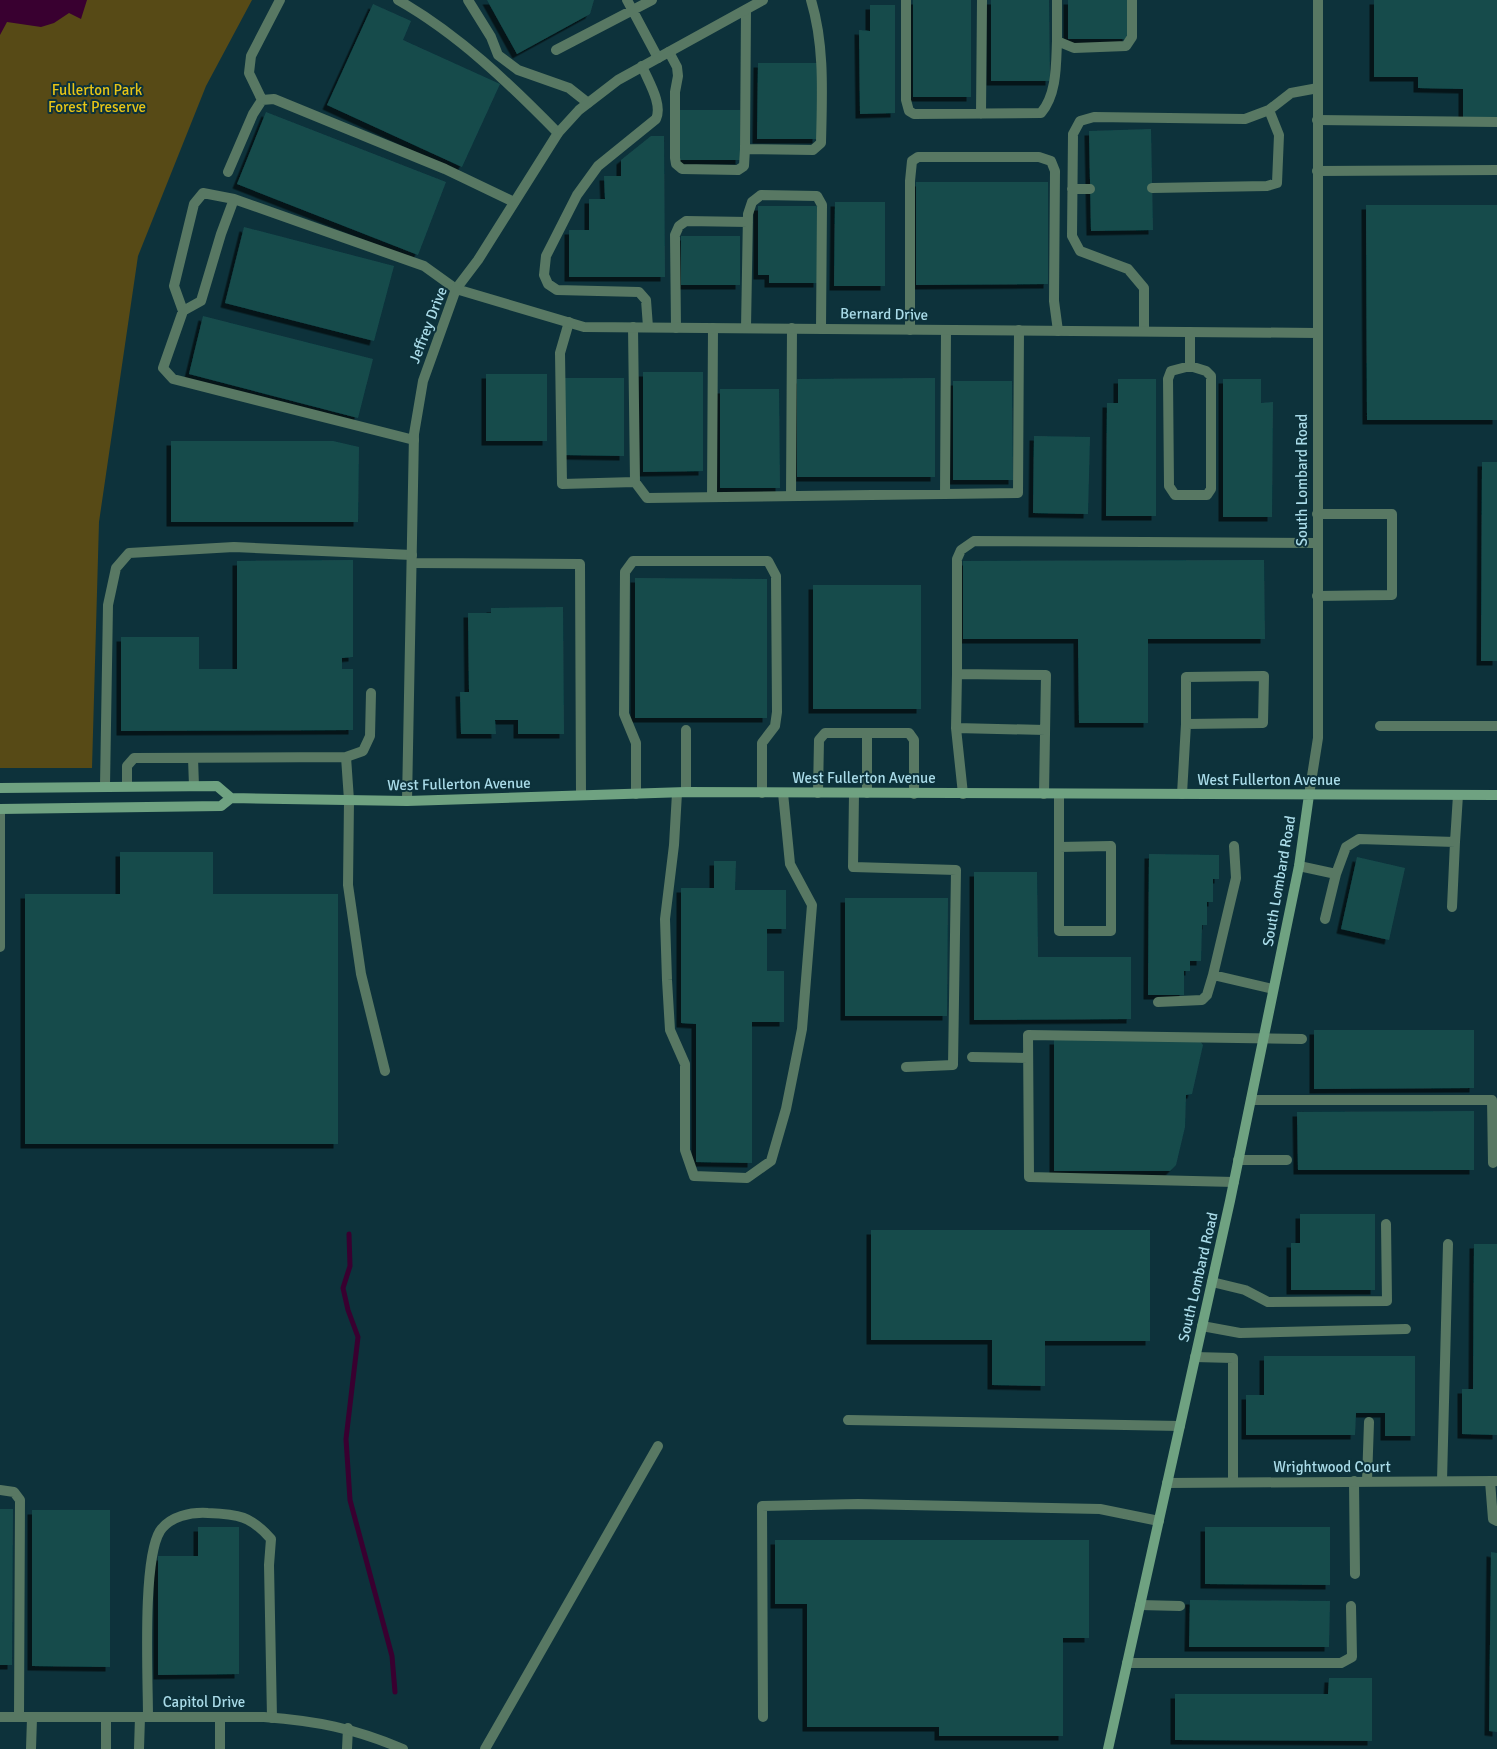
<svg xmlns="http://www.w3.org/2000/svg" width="1497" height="1749" viewBox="0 0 1497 1749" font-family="Signika,sans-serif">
	<defs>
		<filter id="shadow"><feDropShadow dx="-4.5" dy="4.5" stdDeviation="0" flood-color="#0009"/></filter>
	</defs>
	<rect width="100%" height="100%" fill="#0d323b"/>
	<!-- green -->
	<path fill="#574a16" d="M0,0H252L206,86L138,256L99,522L92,768H0Z"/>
	<!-- water -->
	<path fill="#390030" d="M0,0H87L81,19L69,13L54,23L41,27L7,22L0,35Z"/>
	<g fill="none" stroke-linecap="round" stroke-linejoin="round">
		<!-- stream -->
		<path stroke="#390030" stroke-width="5" d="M349,1234L350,1266L343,1288L348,1310L358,1337L346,1439L350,1500L392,1656L395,1692"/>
	</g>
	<!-- building -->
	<path fill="#164b4c" filter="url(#shadow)" d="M487,0H594L590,14L517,54Z
		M913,0H971V97H913Z
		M991,0H1049L1050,81H991Z
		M1068,0H1127V39H1068Z
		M1374,0H1497V119H1463V89L1418,88V77H1374Z
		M373,4L411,21L403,40L500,84L462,167L327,105Z
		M870,5H895V113L860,114L859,30L870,31Z
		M758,63H817V139H757Z
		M680,110H740V160H680Z
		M266,112L446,182L418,255L237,184Z
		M1151,129L1153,230L1091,231L1089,131Z
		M651,136H664L665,277H569V230H589V199H605L604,176H621V160Z
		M916,182H1048V284L916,285Z
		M835,202H885V286H834Z
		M1366,205H1497V420H1367Z
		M758,206H818V283H769V275H758Z
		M244,227L394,266L374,341L225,303Z
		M681,236H740V285H681Z
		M203,316L373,359L358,418L189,374Z
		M643,372H703V471L643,472Z
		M486,374H547V441H486Z
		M565,378H624V456L565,455Z
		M935,378V477H797V379Z
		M1118,379H1156V516H1106L1107,403H1118Z
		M1223,379H1261V403L1273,402L1272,517H1223Z
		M953,381H1012L1013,480H953Z
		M720,389H779L780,488H720Z
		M1034,436L1090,437L1088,514L1033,513Z
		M171,441H333L359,447L358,522H171Z
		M1482,462H1497V661H1481Z
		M353,560V657L342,658V669H353V730L121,731V637H199V669H237V561Z
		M1264,560L1265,639H1148V723H1079L1078,639H963V561Z
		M635,578L767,579V718H635Z
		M813,585H921V709H813Z
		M563,607L564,734H518V720H495L496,734H461L460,692H469L468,613H491V608Z
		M120,852H213V894H338V1144H25V894H120Z
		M1149,854L1219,855V879H1213V902H1207V925H1202L1201,961H1190V971H1184V995H1148Z
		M1357,857L1405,868L1389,940L1341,929Z
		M714,861H736L735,890H786V929H767V971H784V1022H752V1163L696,1162V1024L681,1023V888H714Z
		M974,872H1037L1038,957H1131V1019L974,1020Z
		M845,898H948L947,1016H845Z
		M1314,1030H1474V1088L1314,1089Z
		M1054,1040H1199L1203,1045L1192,1094L1186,1095L1185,1127L1176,1165L1170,1171H1054Z
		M1474,1111V1170H1298L1297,1112Z
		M1300,1214H1375V1290H1291V1243H1300Z
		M871,1230H1150V1341H1045V1386L992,1385V1340H871Z
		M1474,1244H1497V1435L1462,1434V1389H1473Z
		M1264,1356H1415V1436H1385V1413H1356L1355,1435H1246V1395H1264Z
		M0,1509H13L12,1665H0Z
		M32,1510H110V1667L32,1666Z
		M198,1527H239V1674L158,1675V1556H198Z
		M1205,1527H1330V1585L1205,1584Z
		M775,1540H1089V1638H1063V1736H939V1727H807V1604H775Z
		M1491,1552L1497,1553V1732L1489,1731Z
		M1190,1600L1330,1601L1329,1647H1189Z
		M1329,1678H1372V1741L1175,1740V1694H1328Z"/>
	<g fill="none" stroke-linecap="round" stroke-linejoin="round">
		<!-- lane -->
		<path stroke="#587863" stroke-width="10" d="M398,0C458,34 510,84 558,133
			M468,0L491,37L498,55L518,70L569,88L588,103
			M627,0L658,58
			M906,0V100L909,111L914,114L1041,113C1057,94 1056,65 1057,41
			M1057,0V41L1074,48L1126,46L1132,37V0
			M556,50L652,0
			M669,52L677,67L678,76L675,92V158L676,164L682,169L738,170L744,166L745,149L813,150L821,143C822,96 825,46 811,0
			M642,66C648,81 663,104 656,119L598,166L577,195L546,256L544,275L548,284L557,290L639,292L646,300L648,327
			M262,100L249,73L251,56L280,0
			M981,114L982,0
			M1317,120L1497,122
			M745,149L746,10
			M1317,171L1497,170
			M228,172L253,114L262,100L274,99L445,169L514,202
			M1152,188L1267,186L1277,183L1279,135L1269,110
			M1072,189H1090
			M183,311L174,286L194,204L203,193L234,199
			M569,322L560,353L562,484L635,482L647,498L1018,493L1019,330
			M633,327L635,482
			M676,328L675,235L679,226L686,221L748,222
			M746,328L748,214L752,202L761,195L817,196L822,205L821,329
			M910,330V181L912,161L918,157H1039L1051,161L1055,171L1054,301L1058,331
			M1144,331V288L1128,269L1080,251L1072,236L1073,134L1080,121L1094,117L1245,119L1269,110L1291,93L1318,88
			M1190,366L1206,371L1211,376V489L1207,495H1175L1169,486L1168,379L1171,371Z
			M1190,366V332
			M414,440L173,379L163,368L183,311L201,301L221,234L234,199L424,266L456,289
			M945,494L946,330
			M791,496L792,328
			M712,497L713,328
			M1317,514H1392V595L1317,596
			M412,563L580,564L581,795
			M957,674V559L961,550L974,541L1317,543
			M1380,726H1497
			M956,728L1045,730
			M346,757L363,751L370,736L371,693
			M193,758L194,786
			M105,786L108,605L116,568L129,553L234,547L412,555
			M127,786V766L134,758L346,757L349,800L348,885L361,974L385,1071
			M686,792V730
			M677,793L674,845L665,919L667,980L670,1030L685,1064V1150L694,1176L747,1178L771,1161L786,1109L802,1029L812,905L790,864L783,793
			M818,793L819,740L825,733H909L914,740V794
			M854,793L853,867L956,870L953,1065L906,1067
			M867,793V733
			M636,794V743L624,714L625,572L633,561H768L776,576L777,712L775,726L762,743V793
			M963,794L956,728L957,674L1046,675L1044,794
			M1182,794L1186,724L1263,723L1264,676L1186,677V724
			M1059,847L1111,846V931H1059V794
			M1299,866L1336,874
			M1452,907L1455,842
			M1325,919L1336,874L1346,847L1359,839L1455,842L1458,795
			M0,947V809
			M1213,975L1236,878L1234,846
			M1158,1002L1202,1000L1207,995L1213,975L1273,989
			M972,1057L1028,1058
			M1251,1100H1492L1493,1163
			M1238,1160H1287
			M1234,1182L1029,1177L1028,1035L1302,1039
			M1212,1282L1245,1290L1268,1302L1387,1301L1386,1224
			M1202,1326L1240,1333L1406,1329
			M1195,1357L1233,1358V1482
			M848,1420L1180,1426
			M1354,1481L1355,1574
			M1367,1481L1369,1422
			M1442,1481L1448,1244
			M1490,1481L1493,1519L1497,1521
			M0,1490L14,1492L20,1500L19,1717
			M1140,1605L1180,1606
			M1127,1663H1341L1352,1657L1351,1606
			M148,1717C148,1679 142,1560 160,1531C170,1516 191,1512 208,1513C238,1514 251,1516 271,1539L269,1565L272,1718
			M220,1717V1749
			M763,1717L762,1506L858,1504L1100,1509L1159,1521
			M31,1749L32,1718
			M106,1749V1717
			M139,1749L140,1717
			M347,1749L348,1728
			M485,1749L658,1446"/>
		<!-- street -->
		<path stroke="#587863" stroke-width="10" d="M456,289L584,327L1317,333
			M1309,795L1318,738V0
			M407,801L414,434L423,381L456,289L478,260L558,133L579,110L618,80L763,0
			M1167,1483L1497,1481
			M0,1717H264C317,1721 353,1728 403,1749"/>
		<!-- secondary -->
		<path stroke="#6fa281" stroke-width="10" d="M0,788L217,786L231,798L407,801L686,792L1497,795
			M0,809L221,806L231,798
			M1108,1749L1230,1201L1299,866L1309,795"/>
	</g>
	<g text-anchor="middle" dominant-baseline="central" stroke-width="4" stroke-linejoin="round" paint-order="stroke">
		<!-- park labels -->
		<g font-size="15" fill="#e7c416" stroke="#0d323b">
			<text x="97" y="90">Fullerton Park<tspan x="97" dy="17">Forest Preserve</tspan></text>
		</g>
		<!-- street labels -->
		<g font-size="15" fill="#a9dbe8" stroke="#0d323b">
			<text transform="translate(884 314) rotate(1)">Bernard Drive</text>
			<text transform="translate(428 325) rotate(-69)">Jeffrey Drive</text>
			<text transform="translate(1302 480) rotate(-90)">South Lombard Road</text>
			<text x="864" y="778">West Fullerton Avenue</text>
			<text x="1269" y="780">West Fullerton Avenue</text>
			<text transform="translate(459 784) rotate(-1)">West Fullerton Avenue</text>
			<text transform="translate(1279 881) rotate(-80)">South Lombard Road</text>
			<text transform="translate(1198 1277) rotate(-77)">South Lombard Road</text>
			<text x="1332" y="1467">Wrightwood Court</text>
			<text x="204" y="1702">Capitol Drive</text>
		</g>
	</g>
</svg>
